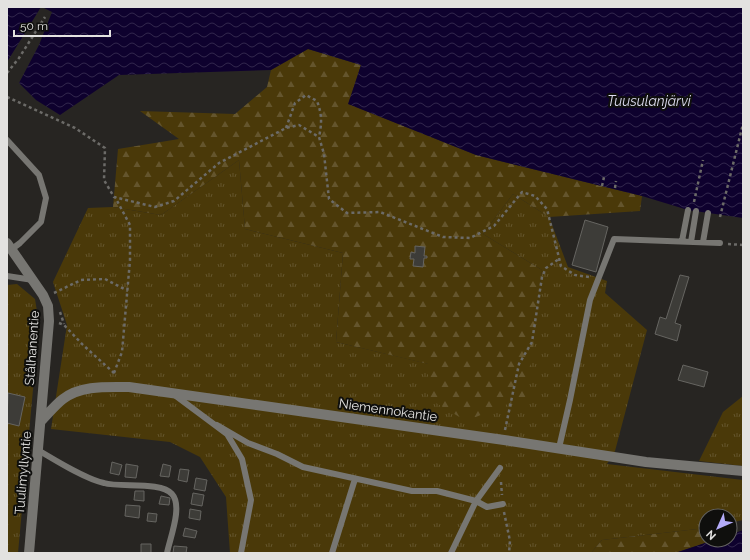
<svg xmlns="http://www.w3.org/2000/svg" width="750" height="560" viewBox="0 0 750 560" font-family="Raleway,sans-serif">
	<defs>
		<pattern id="grass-tufts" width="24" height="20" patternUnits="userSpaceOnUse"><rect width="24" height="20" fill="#4a3909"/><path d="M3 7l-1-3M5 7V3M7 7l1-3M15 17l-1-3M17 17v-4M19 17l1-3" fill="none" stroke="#64552d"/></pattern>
		<pattern id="forest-firs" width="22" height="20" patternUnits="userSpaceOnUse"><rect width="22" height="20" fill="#4a3909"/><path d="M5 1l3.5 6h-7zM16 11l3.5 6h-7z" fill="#64552d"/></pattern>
		<pattern id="water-waves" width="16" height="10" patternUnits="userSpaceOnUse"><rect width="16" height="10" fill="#0e012e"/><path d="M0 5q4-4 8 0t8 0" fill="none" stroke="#31264c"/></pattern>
	</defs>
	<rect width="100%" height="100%" fill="#272522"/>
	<!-- grass -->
	<path fill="url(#grass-tufts)" d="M239,160L245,229L343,253L336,342L429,364L538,302L542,270L483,234L513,194L549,217L568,267L607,281L605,293L647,330L615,451L607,464L743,480V520L730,523V516H706V528L602,540L591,553H230L226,497L200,457L170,442L51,429L67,325L53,282L88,208L113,207L161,215Z
		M17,284L35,299L39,324L18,553H7V285Z
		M743,396V466L699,461L723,412Z"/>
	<!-- forest -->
	<path fill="url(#forest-firs)" d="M308,49L361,65L349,104L476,155L642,196L640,211L549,217L513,194L483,234L542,270L527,396L466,421L428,398V364L336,342L343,253L245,229L239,160L161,215L113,207L118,149L179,139L140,111L235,114L267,87L271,70Z
		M706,528V540H714L675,553H591L602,540Z"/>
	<!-- water -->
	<path fill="url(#water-waves)" d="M7,7H41L7,62Z
		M42,7H743V218L688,210L642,196L476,155L348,104L361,65L308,49L271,70L119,75L60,115L36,100L19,83L39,45L52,12Z
		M743,530V553H675L714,540H730V535Z"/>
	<!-- building -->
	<path fill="#3d3c38" stroke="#666561" d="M585,220L608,227L596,272L572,265Z
		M415,246L425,247L424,256H427V258H424L423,267L413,266L414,259H410L411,252L415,253Z
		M680,275L689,277L675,323L681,325L677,341L655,334L660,317L666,319Z
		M683,365L708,372L704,387L678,380Z
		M8,393L25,397L19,426L7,423Z
		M112,462L122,465L119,475L110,473Z
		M126,464L138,466L136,478L125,477Z
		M163,464L171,466L169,477L160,476Z
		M180,469L189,470L187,482L178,480Z
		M196,478L207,480L205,491L194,489Z
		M135,491H144V501L134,500Z
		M193,493L204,495L202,506L191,504Z
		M161,496L170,498L169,505L159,504Z
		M126,505L140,506L139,518L125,516Z
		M190,509L201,511L200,520L189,518Z
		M148,513L157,514L156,522L147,521Z
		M185,528L197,531L195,538L183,536Z
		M141,544H151V553H141Z
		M174,546L187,547L186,553H173Z"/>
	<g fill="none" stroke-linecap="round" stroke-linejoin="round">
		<!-- path -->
		<path stroke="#6c6b68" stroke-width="2.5" stroke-dasharray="3 3" stroke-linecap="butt" d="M7,73L19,58L45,17
			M7,97L75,128L105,148L104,180L114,197L155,207L174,201L219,163L286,128L299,125L319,137L324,154L329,199L347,213L380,212L443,237L470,238L494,226L522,192L535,196L547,209L561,266L575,275L589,277
			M286,128L295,103L306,95L317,101C322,114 322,123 319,137
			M602,186L604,177
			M615,188L616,181
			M694,202L703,160
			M720,217L743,124
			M728,244L743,245
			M54,293L81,280L105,279L128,291
			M60,312L64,324
			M59,323L64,325L83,345L114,373
			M114,373L122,352L130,260V225L115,197
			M505,430L519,364L532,342L542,277L546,268L559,259
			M501,482L502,495
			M504,512L510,541L509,553"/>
		<!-- service -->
		<path stroke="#777672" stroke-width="6" d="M7,140L39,175L46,198L41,222L20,243L12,249
			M682,241L688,210
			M691,242L696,211
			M703,242L708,213
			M7,276L33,280
			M176,396L227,434L242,459L251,500L241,553
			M217,425L248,443L277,454L303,467L412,491H437L476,501L487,507L503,504
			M559,448L570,400L590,300L614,239L720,243
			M38,450C55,460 85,479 104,483C120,488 161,481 172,494C183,506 170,538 167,553
			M332,553L355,479
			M451,553L476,501L500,468"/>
		<!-- minor -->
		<path stroke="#777672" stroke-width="10" d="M7,243L43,295L48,306L49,321L29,553
			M41,421C48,414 55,405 63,399C81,385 107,387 129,387L504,440L646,462L743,471"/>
	</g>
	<g text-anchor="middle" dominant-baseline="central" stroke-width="4" stroke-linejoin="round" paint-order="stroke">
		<!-- street labels -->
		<g font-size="13" fill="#e3e2e0" stroke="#0f0f0d">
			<text transform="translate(32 348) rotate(-86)">Stålhanentie</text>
			<text transform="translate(388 410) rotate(8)">Niemennokantie</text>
			<text transform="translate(23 473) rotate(-85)">Tuulimyllyntie</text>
		</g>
		<!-- water labels -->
		<g font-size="14" font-style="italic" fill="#dddcf0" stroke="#0f0f0d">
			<text x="649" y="101">Tuusulanjärvi</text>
		</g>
	</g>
	<!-- border -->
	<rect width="750" height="560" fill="none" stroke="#e3e2e0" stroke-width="16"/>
	<!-- north arrow -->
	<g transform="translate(718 528) rotate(225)"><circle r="19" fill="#0f0f0d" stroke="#646361"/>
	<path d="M0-3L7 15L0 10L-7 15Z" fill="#b4acf9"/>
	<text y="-6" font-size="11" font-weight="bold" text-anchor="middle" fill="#e3e2e0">N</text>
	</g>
	<!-- scale -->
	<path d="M14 30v6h96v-6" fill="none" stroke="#e3e2e0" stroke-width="2"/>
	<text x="20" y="30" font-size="12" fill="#e3e2e0" stroke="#0f0f0d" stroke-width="3" paint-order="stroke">50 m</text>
</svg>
